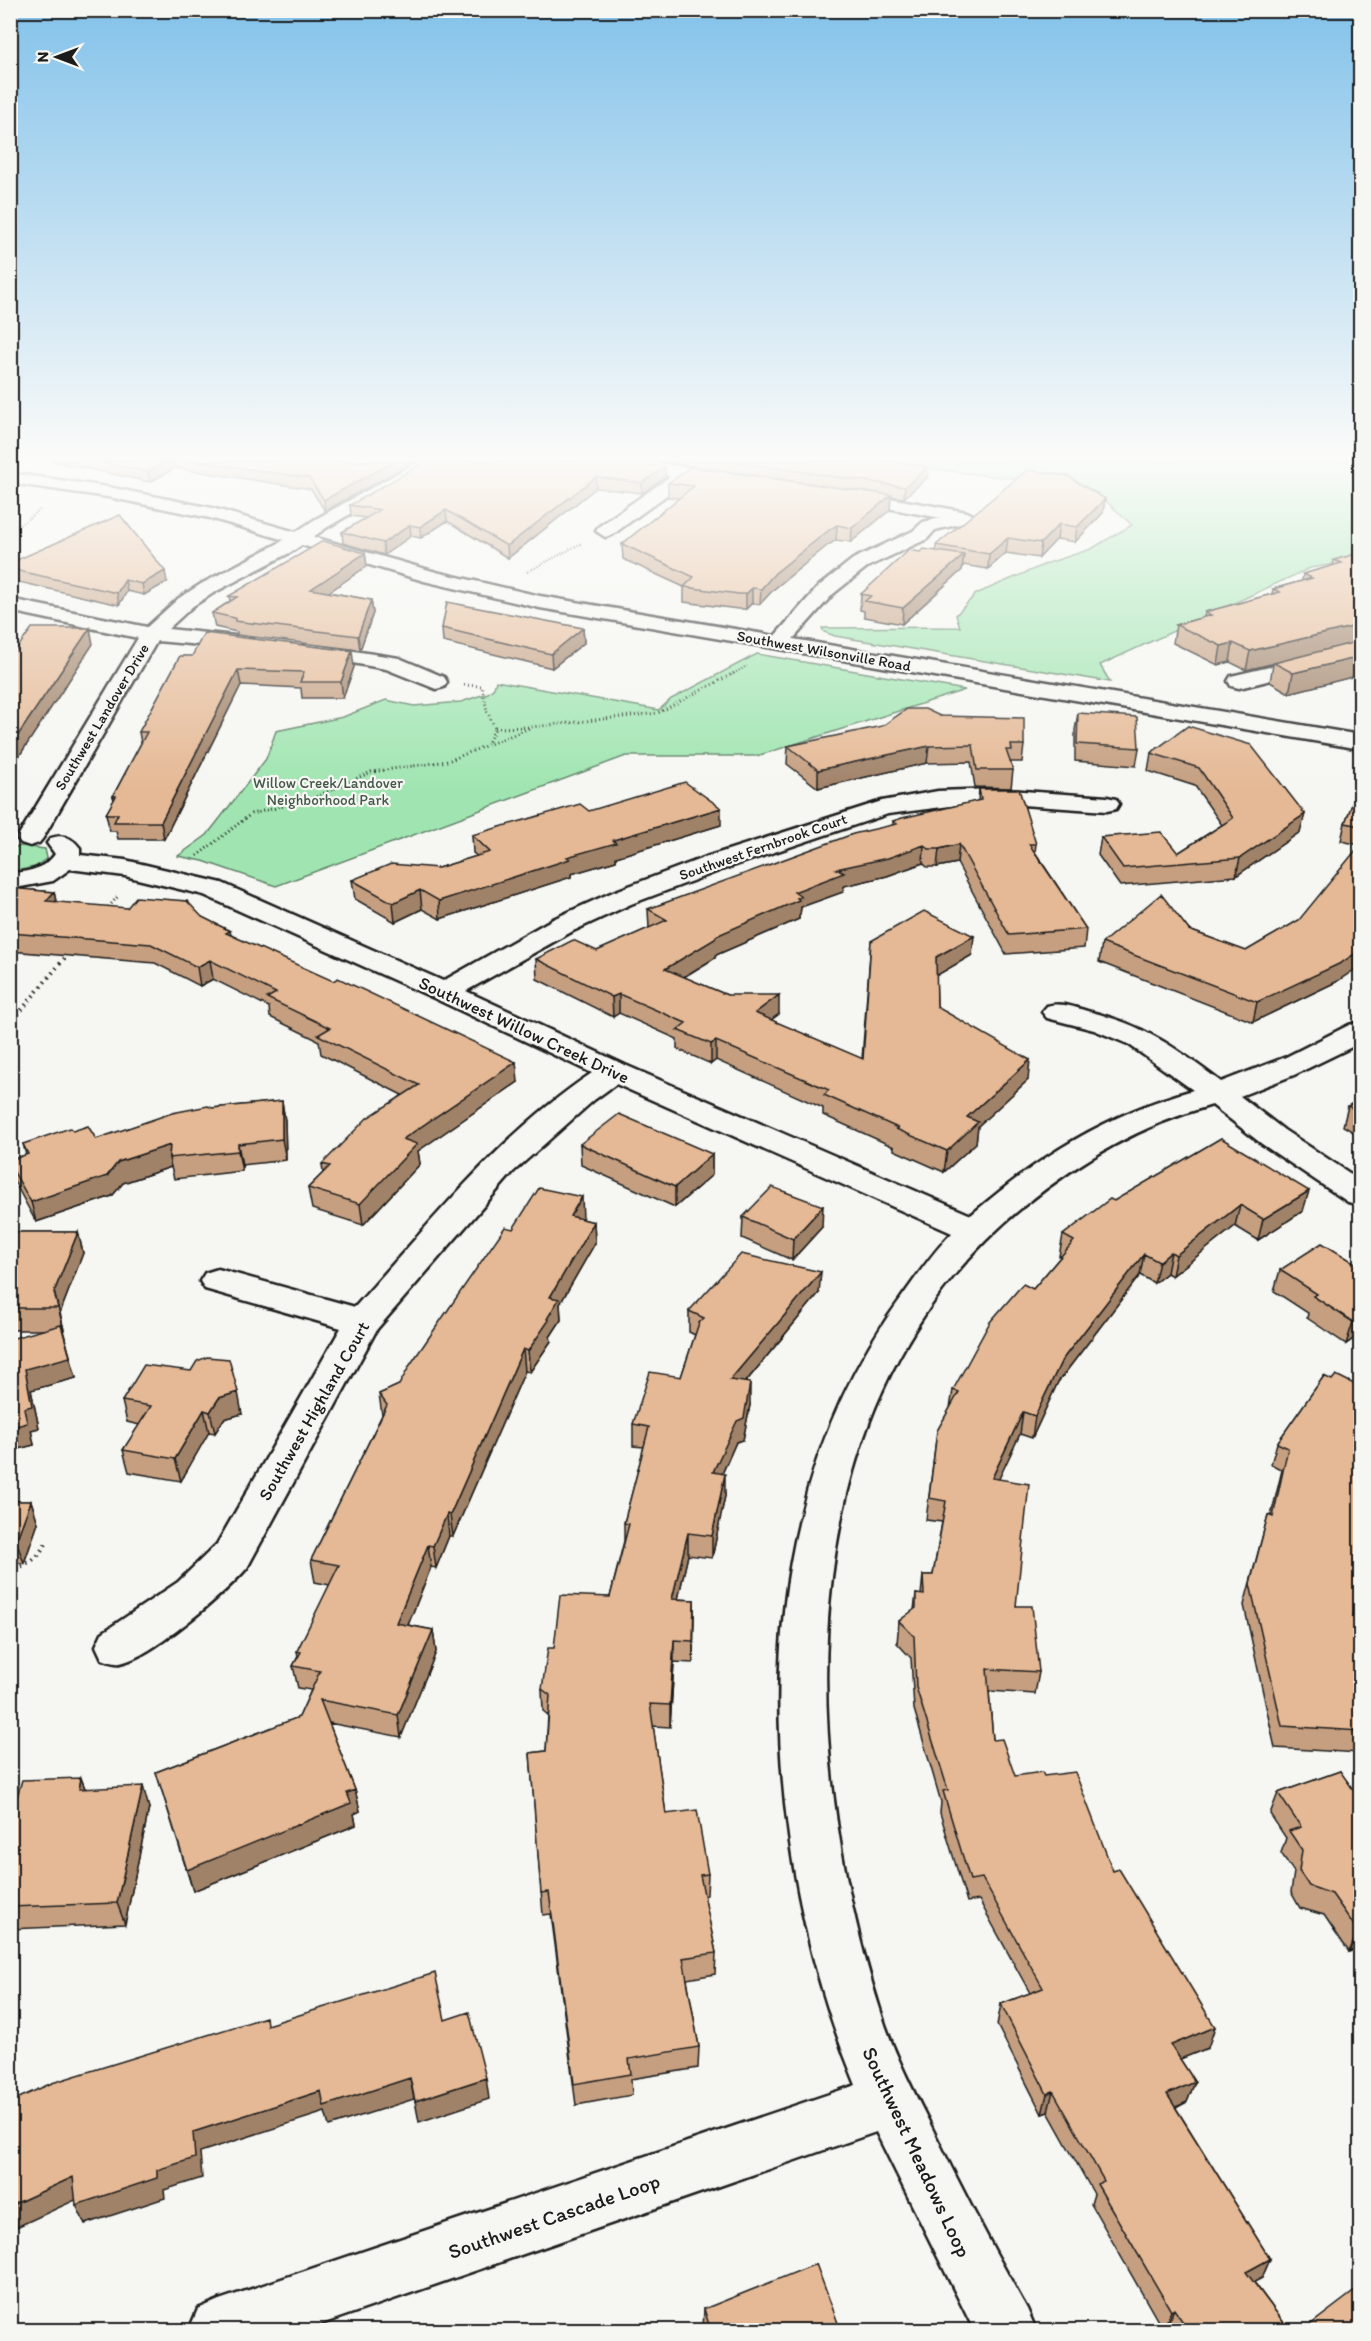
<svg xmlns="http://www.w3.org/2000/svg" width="1371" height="2341" viewBox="0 0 1371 2341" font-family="Itim,sans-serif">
	<rect width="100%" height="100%" fill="#f6f6f2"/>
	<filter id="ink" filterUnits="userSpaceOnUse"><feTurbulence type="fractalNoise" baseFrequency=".0167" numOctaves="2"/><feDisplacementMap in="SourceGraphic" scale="12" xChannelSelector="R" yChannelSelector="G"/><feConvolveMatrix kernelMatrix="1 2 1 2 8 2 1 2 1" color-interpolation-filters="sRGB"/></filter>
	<g filter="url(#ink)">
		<!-- green -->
		<path fill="#a0e5b1" stroke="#5e8066" stroke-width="1.5" d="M865,461H1360V560L1310,568L1100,665L1110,682L835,636L824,632L822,628L960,627L956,615L976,594L1048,563L1091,549L1132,525L1097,493L1009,478Z
			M757,654L965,690L757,756H626L276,886L203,861L178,856L207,835L266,759L276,731L343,717L386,700L414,706L461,702L488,693L494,688L496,681L659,710L671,699Z
			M21,846L45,849L47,858L35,867L11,872V848Z"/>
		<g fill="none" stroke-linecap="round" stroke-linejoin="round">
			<defs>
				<path id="minor" d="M420,461H441L326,528L293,551L215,592L193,606L168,629L245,637L252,639L255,643L252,647L245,649L157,641L43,838L39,843L30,846L21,843L17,838L138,638L10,611V599L147,627L179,598L201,584L279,543L314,520Z
					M595,461H641L725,473L734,478L725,483L690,478L612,535L605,537L596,531L598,527L671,476L603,466Z
					M845,490L967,512L976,517L973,521L935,530L927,539L867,567L833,594L786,647H772L769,643L772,639L819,586L853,559L913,531L923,522L941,518L839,499L836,495Z
					M309,644L399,658L444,677L447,682L444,687L436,689L386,669L302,654L298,650L302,646Z
					M1316,656L1324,657L1327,662L1324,667L1239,688L1231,686L1228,681L1231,676Z
					M994,789L1107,797L1116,799L1119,804L1116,809L1107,811L1022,805L966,804L888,814L724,869L631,904L573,931L466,991L625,1065L971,1215C1040,1156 1105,1115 1193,1090L1128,1044L1094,1030L1047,1018L1042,1012L1047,1006C1061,1002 1073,1007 1087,1011C1145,1025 1175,1047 1221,1082L1286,1057L1349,1025L1360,1022V1043L1294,1075L1240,1096L1284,1130L1360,1180V1205L1348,1202L1262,1144L1212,1105C1141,1125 1082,1159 1025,1205C787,1398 796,1742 880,2009C892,2050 912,2088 931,2126C961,2188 993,2249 1027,2309L1036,2330H974L876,2132L304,2330H189L198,2309L219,2300L856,2085C786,1916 756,1698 800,1519C819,1438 855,1360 904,1294C919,1273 934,1251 952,1233L616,1084L594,1100L513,1172L377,1329L247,1568C226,1592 151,1658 120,1663C115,1664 108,1661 102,1659L96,1646L102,1633L178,1582L217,1544L341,1328L205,1289L200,1281L205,1273L218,1269L355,1307C429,1225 499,1135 592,1073L434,998L204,895L125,876L70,869L53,881L10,889V873C28,872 45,869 55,854L47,843L51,838C63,834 72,837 80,848V855L125,860L222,883L443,981L553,919L613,892L706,857L882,801L938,791Z"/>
				<path id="major" d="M10,473L108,487L212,508L436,572L540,596L1360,735V749L540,608L424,581L210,518L108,497L10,483Z"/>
			</defs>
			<!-- minor casing -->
			<use href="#minor" stroke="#1c1c1c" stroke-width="5"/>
			<!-- major casing -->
			<use href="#major" stroke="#1c1c1c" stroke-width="5"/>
			<!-- path-far3 -->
			<path stroke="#1c1c1c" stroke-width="2" stroke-dasharray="1 2" stroke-linecap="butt" d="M10,532L41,509
				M527,572L582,543
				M731,675L747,666"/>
			<!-- path-far2 -->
			<path stroke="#1c1c1c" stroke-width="3" stroke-dasharray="1 3" stroke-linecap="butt" d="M464,685L482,686L487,711L495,728L488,743
				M495,728L528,727
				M197,856L251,814L309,800L371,772L448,761L532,727L658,713L734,673
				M106,910L119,895"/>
			<!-- path-far1 -->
			<path stroke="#1c1c1c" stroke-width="4" stroke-dasharray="1.5 4.5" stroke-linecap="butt" d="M10,1024L68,954"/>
			<!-- path -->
			<path stroke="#1c1c1c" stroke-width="4.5" stroke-dasharray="1.5 5" stroke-linecap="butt" d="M10,1573L37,1557L47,1542"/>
			<!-- minor -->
			<use href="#minor" fill="#f6f6f2" fill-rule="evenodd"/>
			<!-- major -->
			<use href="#major" fill="#f6f6f2" fill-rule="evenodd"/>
		</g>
		<!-- wall -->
		<path fill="#c59f80" stroke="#1c1c1c" stroke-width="1.5" d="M51,461H415L325,511L311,489L175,468L150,482Z
			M658,461H887L928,477L904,498L891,496L890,510L851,542L836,540L828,545L774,589L760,604L752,603L746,609H738L684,602V587L623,559L622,544L679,498L668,497V483L844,489Z
			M665,467V477L642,493L596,488L508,558L447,521L421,538L411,536L384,555L343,543L342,532L366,518L351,516L350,505Z
			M1105,499L1103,513L1075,542L1057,539L1039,558L1006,553L988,569L963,565L962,570L902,624L864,617V611L860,610L861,594L920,552L936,551V545Z
			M365,553L367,566L329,592L371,600L373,613L360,650L237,635V632L215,627L212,613L230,601L229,596Z
			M1360,553V675L1289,693L1270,682L1273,664L1246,670L1230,662L1218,665L1173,643L1176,625L1204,617L1205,612L1272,594L1273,589L1302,581L1303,574L1333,566L1334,560Z
			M10,563L167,582L144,595L127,591L119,605L10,580Z
			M442,628H583L584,643L552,668L443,642Z
			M180,656L354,667L343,698H302L301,688L241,685L164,839H118L116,831H110L106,814L114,800L113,796L141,743L139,732Z
			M1078,713L1139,748L1136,766L1075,761V730Z
			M940,716L1024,745L1022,762H1010L1013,770L1011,788L975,787L971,762L927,763L818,788L787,764L788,746Z
			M1188,726L1300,832L1236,876L1120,886L1098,855L1101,837L1178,853L1222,825L1195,786L1148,771L1151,753Z
			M1360,783V845L1341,841L1345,823Z
			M979,789L1036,844L1035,852L1086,929L1084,948L1006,954L957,863L937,867H927L923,863L887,876L844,886L843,892L801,907L800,915L799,916V919L716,955L715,958L684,977L727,995L779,1014L771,1020L862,1059L871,941L972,955L936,975L937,1007L1028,1080L978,1126L976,1143L944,1172L894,1150V1147L823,1115V1108L716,1060L711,1064L677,1049V1039L619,1013L613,1017L537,979L536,959L597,951L649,928L648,909L893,825V821L978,801Z
			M589,811L721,825L616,857V861L571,874V877L440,919L422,909L395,922L355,899L352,880L438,868L477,856L473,853L472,835Z
			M10,888L54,892L56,902L202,917L230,931L231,935L518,1082L418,1151L420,1164L363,1225L312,1209L308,1188L323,1173L322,1164L402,1095L321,1054L319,1041L270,1017L269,1007L213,979L200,986L155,963L10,951Z
			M1299,920L1336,982L1253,1022L1099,962L1102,943L1189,930L1246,951Z
			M1360,1099V1136L1343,1126L1348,1106Z
			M282,1101L285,1121L286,1160L242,1165V1171L174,1179L171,1167L123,1183L112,1196L36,1222L14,1181L10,1169V1160L26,1155L23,1144L96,1139L212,1108Z
			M1221,1138L1303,1211L1258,1240L1235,1226L1172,1276L1167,1273L1154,1283L1140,1275L1058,1382L1032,1438L1020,1434L998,1479L1016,1606L1039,1672L1035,1694L989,1691L993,1740L1015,1776H1044L1113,1871L1208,2048L1180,2059L1195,2082L1187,2102L1176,2108L1270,2259L1262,2278L1254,2282L1290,2331H1168L1166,2328L1163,2330L1091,2204L1094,2194L1048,2112L1042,2114L997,2025L1001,2004L1030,1993L979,1900L967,1902L940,1813L941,1802L914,1709L911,1658L897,1643L899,1621L914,1610L916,1594L921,1595L923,1575H933L942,1522L926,1520L937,1431L950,1408L953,1390L1033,1289L1061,1256H1059L1063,1235L1114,1201Z
			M580,1144L712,1154V1175L675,1207L581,1165Z
			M743,1217L822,1227L792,1260L742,1238Z
			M583,1218L582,1219L594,1222L595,1243L560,1304L561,1320L550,1337L551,1341L530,1372L525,1371L453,1536H449L436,1568L431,1567L408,1625L433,1630L436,1652L401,1737L329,1723L355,1790L360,1811L354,1814L356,1825L193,1891L156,1772L299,1717L311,1690L298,1688L293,1666L298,1656L297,1651L330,1585L315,1582L311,1560L382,1415L379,1394L399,1385L513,1229Z
			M10,1232H78L83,1253L60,1313L64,1330H63L76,1378L31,1390L39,1428L31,1430L34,1445L10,1451L44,1330H10Z
			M1360,1266V1334L1346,1344L1307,1318L1308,1313L1274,1291L1280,1270Z
			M819,1293L745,1383L750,1405L743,1440L736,1442L722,1474L725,1496L712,1558L688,1555L678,1599L694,1600L693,1663L674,1662L670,1727L653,1726L666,1814L708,1874L707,1895L704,1896L716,1953L715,1974L687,1979L699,2047L698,2068L631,2079L632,2095L576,2105L551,1914L543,1915L530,1753L546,1751L548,1715L543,1711L542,1689L554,1648L610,1597L624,1541V1523L644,1447L633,1446V1424L681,1377L695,1335L689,1332V1311Z
			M191,1371L242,1414L224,1419L215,1433L209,1432L181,1481L129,1472L123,1450L140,1425L127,1422L122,1401Z
			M1324,1376L1353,1616L1360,1643V1753L1275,1748L1244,1605L1268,1515L1271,1516L1282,1470L1271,1464L1277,1443Z
			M10,1501H31L38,1523L24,1563H10Z
			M1340,1771L1360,1947L1349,1952L1324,1915L1300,1908L1291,1892L1294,1872L1281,1853L1286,1838L1270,1814L1278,1793Z
			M81,1778L85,1788L149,1808L125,1924L10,1929V1821Z
			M704,2309L841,2331H704L703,2328Z"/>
		<!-- shaded-wall -->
		<path fill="#a08268" stroke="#1c1c1c" stroke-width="1.5" d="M168,461H174L175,468L150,482L148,472Z
			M395,461H415L325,511L324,500Z
			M665,467V477L642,493V483Z
			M928,467V477L904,498L905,487Z
			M596,477V488L508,558L507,546Z
			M891,495L890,510L851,542L852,528Z
			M1105,499L1103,513L1075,542L1077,527Z
			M446,510L447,521L421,538L420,527Z
			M1059,524L1057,539L1039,558L1041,543Z
			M410,525L411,536L384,555L383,543Z
			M837,525L836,540L828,545L774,589L760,604L761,589L775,573L829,530Z
			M1008,538L1006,553L988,569L989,554Z
			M365,553L367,566L313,603L311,589Z
			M964,555L962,570L902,624L903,608Z
			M165,571L167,582L144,595L142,584Z
			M125,580L127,591L119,605L117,593Z
			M752,588V603L746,609V594Z
			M371,600L373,613L360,650L358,636Z
			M1360,625L1355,644L1246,670L1250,651Z
			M90,628L93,644L12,767L14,772L10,776V747Z
			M583,628L584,643L552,668L551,654Z
			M1233,643L1230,662L1218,665L1221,646Z
			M352,651L354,667L343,698L341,682Z
			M1360,657V675L1289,693L1293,673Z
			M238,670L241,685L164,839L161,822Z
			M929,746L927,763L818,788V770Z
			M721,808V825L616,857V861L571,874V877L440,919L439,901L567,857L613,840Z
			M1305,814L1300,832L1236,876L1240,858Z
			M959,844L957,863L937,867L939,849Z
			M924,845L923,863L887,876L844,886L843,892L801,907L800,915L799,916V919L716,955L715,958L665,988V969L716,936L794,892L836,869Z
			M420,890L422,909L395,922L393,903Z
			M54,892L58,910L46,901Z
			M974,936L972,955L934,977L936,957Z
			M1360,950V966L1336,982L1253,1022L1257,1002Z
			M210,960L213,979L200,986L197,967Z
			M619,994V1013L613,1017L612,997Z
			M779,995V1014L754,1032L755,1013Z
			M716,1041V1060L711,1064V1044Z
			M1030,1060L1028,1080L978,1126L976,1143L944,1172L947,1151L967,1117Z
			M516,1062L518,1082L418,1151L420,1164L363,1225L360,1204L403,1139Z
			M282,1101L285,1121L286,1160L282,1139Z
			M238,1144L242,1165V1171L238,1151Z
			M170,1145L169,1158L171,1167L123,1183L112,1196L36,1222L31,1202L118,1162Z
			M712,1154V1175L675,1207V1187Z
			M1309,1191L1303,1211L1258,1240L1263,1219Z
			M582,1197L583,1218L571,1237L570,1216Z
			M1240,1205L1235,1226L1172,1276L1176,1255Z
			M823,1206L822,1227L792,1260L793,1239Z
			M594,1222L595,1243L560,1304L561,1320L550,1337L551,1341L530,1372L528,1351L547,1319L550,1297Z
			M78,1232L83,1253L60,1313L64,1330L54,1292Z
			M1171,1252L1167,1273L1154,1283L1159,1262Z
			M1144,1254L1140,1275L1058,1382L1032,1438L1035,1416L1062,1360Z
			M821,1272L819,1293L729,1402L730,1380Z
			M1360,1317V1334L1346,1344L1353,1322Z
			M61,1325L76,1378L31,1390L39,1428L31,1430L34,1445L10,1451V1428L24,1408L25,1369Z
			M523,1349L525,1371L453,1536L450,1515Z
			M750,1383V1405L743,1440L736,1442L713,1494V1472Z
			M238,1392L242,1414L224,1419L215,1433L210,1412L219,1398Z
			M204,1410L209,1432L181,1481L175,1459Z
			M1023,1412L1020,1434L989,1500L992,1478Z
			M725,1474V1496L712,1558V1536Z
			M31,1501L38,1523L24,1563L16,1541Z
			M447,1514L449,1536L436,1568L433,1546Z
			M688,1533V1555L673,1621L672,1599Z
			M428,1545L431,1567L400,1645L396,1623Z
			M694,1600V1621L693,1663V1641Z
			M433,1630L436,1652L401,1737L398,1715Z
			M674,1640V1662L670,1727V1705Z
			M81,1778L89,1800L79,1789Z
			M143,1786L149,1808L125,1924L117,1903Z
			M355,1790L360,1811L354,1814L356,1825L193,1891L187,1870L347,1793Z
			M1360,1930V1947L1349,1952L1358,1931Z
			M1215,2027L1208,2048L1165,2065L1171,2045Z
			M410,2078L414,2099L329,2126L325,2112L200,2152L202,2178L164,2190L165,2198L85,2224L76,2205L157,2170L193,2132L321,2091Z
			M486,2078L489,2099L419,2122L415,2101Z
			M1195,2082L1187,2102L1160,2114L1167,2094Z
			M1053,2091L1048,2112L1042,2114L1047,2094Z
			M73,2177L82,2197L10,2230V2206Z
			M1270,2259L1262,2278L1237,2291L1246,2272Z
			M1174,2309L1166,2328L1163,2330L1171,2311Z"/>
		<!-- building -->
		<path fill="#e5b995" stroke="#1c1c1c" stroke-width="1.5" d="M98,461H168L148,472Z
			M196,461H395L324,500L309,478Z
			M426,461H626L665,467L642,483L596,477L507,546L446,510L420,527L410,525L383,543L342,532L380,510L350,505Z
			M729,461H887L928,467L905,487Z
			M691,467L891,495L852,528L837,525L829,530L775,573L761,589L752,588L746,594H739L684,587L694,577L622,544L694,486L668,483Z
			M1027,470L1068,476L1105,499L1077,527L1059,524L1041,543L1008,538L989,554L936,545Z
			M120,515L165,571L142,584L125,580L117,593L10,569V563Z
			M323,541L365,553L311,589L371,600L358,636L235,621V618L212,613L237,597L229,596Z
			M923,549L964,555L903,608L865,601L871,596L861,594L909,550L920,552Z
			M1360,553V600L1358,598L1360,603V625L1250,651L1233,643L1221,646L1176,625L1211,615L1205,612L1280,592L1273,589L1312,578L1303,574L1342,563L1334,560Z
			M447,602L583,628L551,654L442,628Z
			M32,628H90L10,747V658Z
			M204,633L352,651L341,682H300L304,672L238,670L161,822H114L118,814H106L116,796H113L147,732H139L180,656H192Z
			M1360,641V657L1293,673L1274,663Z
			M907,709H925L940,716L1024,718V745H1011L1012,750H1006L1013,770H977L973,745L929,746L818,770L788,746L882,726Z
			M1078,713L1137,717L1139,748L1077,744Z
			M1188,726L1251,745L1305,814L1240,858L1123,868L1101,837L1161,832L1178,853L1233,818L1199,768L1151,753Z
			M685,782L721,808L613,840L616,843L567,857L570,859L439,901L420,890L393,903L352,880L391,864L438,868L490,852L472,835L580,804L589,811Z
			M1360,783V826L1345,823Z
			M979,789H1019L1036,844H1029L1086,929L1009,935L959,844L939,849H929L924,845L888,858L836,869L844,873L794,892L801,897L797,898L799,900L716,936L715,939L665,969L727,995H779L755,1013L863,1059L871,941L924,911L974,936L936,957L937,1007L1030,1060L967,1117L978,1122L947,1151L896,1129L898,1128L824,1095L829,1090L716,1041L711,1044L677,1030L686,1023L619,994L612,997L536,959L573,940L597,951L667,920L648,909L853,834L897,824L893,821L902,818L981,800Z
			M1360,845V950L1341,963L1257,1002L1102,943L1161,894L1189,930L1246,951L1299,920Z
			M10,888L54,892L46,901L127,908L136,897L187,901L202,917L230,931L226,933L333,981L338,978L516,1062L403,1139L417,1144L360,1204L308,1188L330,1166L322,1164L367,1118L419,1085L318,1035L330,1028L267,998L276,993L210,960L197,967L151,944L10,933Z
			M1360,1099V1113L1348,1106Z
			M282,1101V1139L238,1144V1151L169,1158L170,1145L118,1162L107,1176L31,1202L10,1165V1160L28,1154L23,1144L70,1128L73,1131L88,1126L96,1139L172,1113L208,1106L212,1108Z
			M619,1114L712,1154L675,1187L580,1144Z
			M1221,1138L1309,1191L1263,1219L1240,1205L1176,1255L1171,1252L1159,1262L1144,1254L1062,1360L1035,1416L1023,1412L992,1478L1029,1484L1016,1606H1032L1039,1672L987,1669L993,1740L1002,1739L1015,1776L1042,1772L1044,1776L1075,1772L1113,1871L1119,1869L1215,2027L1171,2045L1195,2082L1167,2094L1270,2259L1246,2272L1290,2331H1189L1174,2309L1171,2311L1097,2184L1104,2181L1053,2091L1047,2094L1001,2004L1043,1988L982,1878L970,1880L943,1791L948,1790L916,1687L914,1636L899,1621L916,1608V1594L924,1595L923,1575H933L946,1501L929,1498L937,1431L959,1392L953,1390L990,1322L1023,1284L1033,1289L1074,1241L1063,1235L1110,1199L1114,1201Z
			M772,1187L823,1206L793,1239L743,1217Z
			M539,1188L582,1197L570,1216L594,1222L550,1297L559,1299L547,1319L549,1320L528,1351L523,1349L450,1515L447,1514L433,1546L428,1545L396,1623L433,1630L398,1715L320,1700L355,1790L347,1793L351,1803L187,1870L156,1772L299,1717L320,1671L293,1666L301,1652L297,1651L339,1565L311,1560L387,1405L379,1394L399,1385L410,1365L505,1227L513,1229Z
			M10,1232H78L54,1292L58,1308H10Z
			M1322,1243L1360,1266V1317L1353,1322L1313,1296L1317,1294L1280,1270Z
			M741,1254L821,1272L730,1380L750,1383L744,1418L737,1421L713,1472L725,1474L712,1536L688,1533L672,1599L694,1600L693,1641L674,1640L670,1705L650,1704L666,1814L697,1810L708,1874L700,1875L716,1953L683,1958L699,2047L629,2059L631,2074L574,2084L549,1892L541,1893L530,1753L546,1751L550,1695L542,1689L548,1648H554L560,1595L610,1597L629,1524L624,1523L649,1427L633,1424L650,1372L681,1377L699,1323L704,1318L689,1311Z
			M61,1325L70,1357L25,1369L32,1406L24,1408L27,1423L10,1428V1339Z
			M207,1357L229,1359L238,1392L219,1398L210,1412L204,1410L175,1459L123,1450L151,1406L122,1401L144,1365L191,1371L197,1361Z
			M1336,1375L1360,1387V1589L1353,1616L1360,1643V1731L1282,1726L1250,1584L1268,1515L1273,1517L1288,1448L1277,1443L1324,1376L1332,1380Z
			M10,1501H31L16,1541H10Z
			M1340,1771L1360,1799V1930L1358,1931L1332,1894L1309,1886L1299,1871L1302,1850L1289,1831L1301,1827L1278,1793Z
			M81,1778L79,1789L143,1786L117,1903L10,1907V1821L22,1780Z
			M435,1973L445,2020L469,2012L486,2078L415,2101L410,2078L324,2106L321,2091L193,2132L195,2158L157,2170V2178L76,2205L73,2177L10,2206V2102L52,2083L266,2017L267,2025Z
			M816,2264L841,2331H711L704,2309Z
			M1360,2287V2331H1302Z
			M650,2323L652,2331H629Z"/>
	</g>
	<!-- sky -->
	<linearGradient id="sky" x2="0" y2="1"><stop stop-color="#83c2ea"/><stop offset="0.58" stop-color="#fbfbf9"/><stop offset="1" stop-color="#fbfbf9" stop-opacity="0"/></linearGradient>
	<rect width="1371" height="789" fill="url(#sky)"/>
	<g text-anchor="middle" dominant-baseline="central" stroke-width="4.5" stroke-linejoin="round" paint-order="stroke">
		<!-- far-street labels -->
		<g font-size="15" fill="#1c1c1c" stroke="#f6f6f2">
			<text transform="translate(824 651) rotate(10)">Southwest Wilsonville Road</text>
			<text transform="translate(102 717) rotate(-59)">Southwest Landover Drive</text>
			<text transform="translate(763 847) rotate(-19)">Southwest Fernbrook Court</text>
		</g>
		<!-- far-park labels -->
		<g font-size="15" fill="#445849" stroke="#f6f6f2">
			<text x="328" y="783">Willow Creek/Landover<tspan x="328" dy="17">Neighborhood Park</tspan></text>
		</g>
		<!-- street labels -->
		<g font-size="18" fill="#1c1c1c" stroke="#f6f6f2">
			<text transform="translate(524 1030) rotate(25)">Southwest Willow Creek Drive</text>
			<text transform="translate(314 1411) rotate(-60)">Southwest Highland Court</text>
		</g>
		<!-- near-street labels -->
		<g font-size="21" fill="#1c1c1c" stroke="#f6f6f2">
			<text transform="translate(917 2152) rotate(65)">Southwest Meadows Loop</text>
			<text transform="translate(554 2216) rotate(-19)">Southwest Cascade Loop</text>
		</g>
	</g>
	<!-- margin -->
	<rect width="1371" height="2341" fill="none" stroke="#f6f6f2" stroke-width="36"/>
	<rect x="18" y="18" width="1335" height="2305" fill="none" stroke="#1c1c1c" stroke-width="2" filter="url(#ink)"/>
	<!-- north arrow -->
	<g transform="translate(57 57) rotate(270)" stroke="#f6f6f2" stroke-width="4.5" paint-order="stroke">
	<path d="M0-4.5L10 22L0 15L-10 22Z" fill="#1c1c1c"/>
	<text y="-9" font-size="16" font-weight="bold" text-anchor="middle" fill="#1c1c1c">N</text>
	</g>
</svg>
